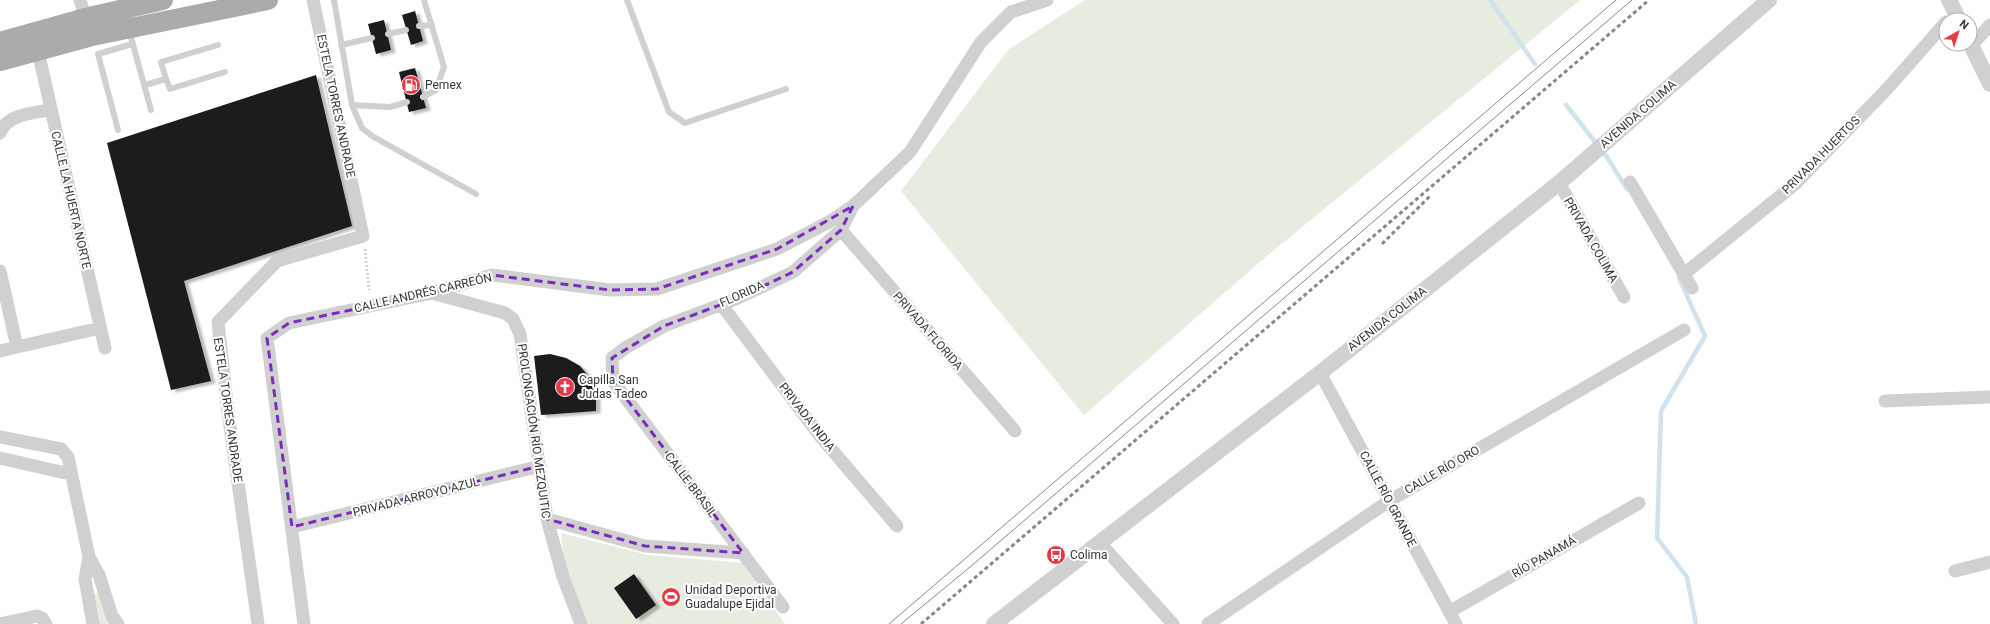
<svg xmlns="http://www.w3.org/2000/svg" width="1990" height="624" viewBox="0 0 1990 624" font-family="Roboto,sans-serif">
	<defs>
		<filter id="shadow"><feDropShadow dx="4.5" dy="2.5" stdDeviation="1" flood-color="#0004"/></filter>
	</defs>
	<rect width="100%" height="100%" fill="#fff"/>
	<!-- green -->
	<path fill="#e6ecdf" d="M1085,0H1580L1268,255L1084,415L901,191L1009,49Z
		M561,533L648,555L742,563L785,624H587L565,569Z
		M103,592L116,624H95L89,595Z"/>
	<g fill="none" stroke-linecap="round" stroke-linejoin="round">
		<!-- stream -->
		<path stroke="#cfe2ee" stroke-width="4.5" d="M1490,0L1535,64
			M1566,105L1607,157L1627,189
			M1679,278L1705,336L1661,411L1657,538L1687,577L1696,624"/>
	</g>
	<!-- building -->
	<path fill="#1a1a1a" filter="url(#shadow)" d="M415,11L423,41L411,45L402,15Z
		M384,20L391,50L376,54L368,24Z
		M415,68L426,108L409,112L399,72Z
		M316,75L352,226L184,281L211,381L171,390L107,143Z
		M550,354L566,358L580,366L591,379L596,394V411L541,415L534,356Z
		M634,574L656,605L636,619L614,588Z"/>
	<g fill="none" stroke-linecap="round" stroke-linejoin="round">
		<!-- path -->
		<path stroke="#cdcdcd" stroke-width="2.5" stroke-dasharray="2 2" stroke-linecap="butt" d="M365,249L369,290"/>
		<!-- service -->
		<path stroke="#d0d0d0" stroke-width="6" d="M334,0L352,105L390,107L407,102
			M627,0L669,112L685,123L786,89
			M419,26L432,25
			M129,30L151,110
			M388,34L406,30
			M341,45L372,38
			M166,79L170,89L225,72
			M145,85L166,79L161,62L218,45
			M423,97L436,90L444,67L424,0
			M352,105L362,128L372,136L476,194
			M118,130L98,54L132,44"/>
		<!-- minor -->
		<path stroke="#d0d0d0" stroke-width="13" d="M80,0L88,25
			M1971,46L1990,25
			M38,51L105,348
			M0,133C7,114 33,113 50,110
			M1630,182L1692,288
			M1559,183L1624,297
			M841,230L1015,431
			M0,271L17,347
			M1684,274L1795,184L1888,88L1946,22
			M432,293L505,313L513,319L520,334L547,519L563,577L581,624
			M721,304L820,436L897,526
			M0,351L100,328
			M1320,373L1456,624
			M1885,401L1990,397
			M0,437L61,449L68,457L89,557L99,575L112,616L118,624
			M0,458L70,474
			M547,519L645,546L743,553
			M292,527L540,466
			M1100,543L1173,624
			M89,557L85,579L93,624
			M1955,571L1990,562
			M783,607L613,381L612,358L625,348L664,326L736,299L793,272L841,230L852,208
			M1449,612L1639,503
			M0,624L37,616L42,618L46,624
			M258,624L228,412L218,322L277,261L363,236L313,0
			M304,624L267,338L289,323L432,293L492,275L610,290L657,289L777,249L829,222L853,206L910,152L981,42L1011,12L1047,0
			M1208,624L1389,501L1684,330"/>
		<!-- tertiary -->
		<path stroke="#d0d0d0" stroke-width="16" d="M1949,0L1959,20
			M1970,43L1990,84
			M994,624L1320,373L1559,183L1769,0"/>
		<!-- primary -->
		<path stroke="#ababab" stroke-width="20" d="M0,42L85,18L163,0
			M0,61L92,36L268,0"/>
		<!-- tram -->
		<path stroke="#888" stroke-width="1" d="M889,624L1616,0
			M901,624L970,567L1632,0"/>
		<!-- rail -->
		<path stroke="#888" stroke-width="3" stroke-dasharray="4 3" stroke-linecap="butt" d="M1382,244L1430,196
			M921,624L1649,0"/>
	</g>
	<!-- marked area -->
	<path fill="none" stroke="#7b2cbf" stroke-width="3" stroke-dasharray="8 5" stroke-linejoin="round" d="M853,206L841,230L793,272L736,299L664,326L612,358L613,381L743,553L645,546L547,519L540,466L292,527L267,338L289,323L432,293L492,275L610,290L657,289L777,249Z"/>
	<!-- icons -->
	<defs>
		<symbol id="fuel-disc" viewBox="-11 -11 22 22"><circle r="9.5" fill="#e63946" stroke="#fff"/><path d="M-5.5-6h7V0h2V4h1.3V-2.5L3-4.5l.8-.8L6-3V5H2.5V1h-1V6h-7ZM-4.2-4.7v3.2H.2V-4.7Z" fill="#fff"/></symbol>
		<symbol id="church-disc" viewBox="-11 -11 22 22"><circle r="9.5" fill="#e63946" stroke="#fff"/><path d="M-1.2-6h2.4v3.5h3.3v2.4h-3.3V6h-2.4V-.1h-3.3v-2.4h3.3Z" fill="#fff"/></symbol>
		<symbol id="bus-disc" viewBox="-11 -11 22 22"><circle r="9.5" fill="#e63946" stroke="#fff"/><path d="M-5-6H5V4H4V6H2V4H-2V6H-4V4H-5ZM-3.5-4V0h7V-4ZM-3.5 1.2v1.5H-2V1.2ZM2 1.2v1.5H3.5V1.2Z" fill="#fff"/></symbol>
		<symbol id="stadium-disc" viewBox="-11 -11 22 22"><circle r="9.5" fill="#e63946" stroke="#fff"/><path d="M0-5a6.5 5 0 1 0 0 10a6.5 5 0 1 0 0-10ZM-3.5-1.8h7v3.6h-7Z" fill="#fff"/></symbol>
	</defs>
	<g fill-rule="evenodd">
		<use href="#fuel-disc" x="400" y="74" width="22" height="22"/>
		<use href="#church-disc" x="554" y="376" width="22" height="22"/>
		<use href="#bus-disc" x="1045" y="544" width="22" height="22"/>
		<use href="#stadium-disc" x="660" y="586" width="22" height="22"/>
	</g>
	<g text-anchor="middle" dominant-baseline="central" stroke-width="4" stroke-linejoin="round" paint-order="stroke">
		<!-- poi labels -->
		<g font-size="12" fill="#333" stroke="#fff" text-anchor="start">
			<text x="425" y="85">Pemex</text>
			<text x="579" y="380">Capilla San<tspan x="579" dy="14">Judas Tadeo</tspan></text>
			<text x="1070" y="555">Colima</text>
			<text x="685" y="590">Unidad Deportiva<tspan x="685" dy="14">Guadalupe Ejidal</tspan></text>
		</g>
		<!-- street labels -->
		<g font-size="12" fill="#333" stroke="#fff">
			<text transform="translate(336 106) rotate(78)">ESTELA TORRES ANDRADE</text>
			<text transform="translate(1638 114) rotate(-41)">AVENIDA COLIMA</text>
			<text transform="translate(1821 155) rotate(-45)">PRIVADA HUERTOS</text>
			<text transform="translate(71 200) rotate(77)">CALLE LA HUERTA NORTE</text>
			<text transform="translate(1591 240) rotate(60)">PRIVADA COLIMA</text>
			<text transform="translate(423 293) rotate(-13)">CALLE ANDRÉS CARREÓN</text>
			<text transform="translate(742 294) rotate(-24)">FLORIDA</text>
			<text transform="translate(1387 319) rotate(-38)">AVENIDA COLIMA</text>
			<text transform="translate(928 331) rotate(49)">PRIVADA FLORIDA</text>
			<text transform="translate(228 410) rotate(82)">ESTELA TORRES ANDRADE</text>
			<text transform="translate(807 417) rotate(52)">PRIVADA INDIA</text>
			<text transform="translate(534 431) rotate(82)">PROLONGACIÓN RÍO MEZQUITIC</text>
			<text transform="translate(1442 470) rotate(-30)">CALLE RÍO ORO</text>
			<text transform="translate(691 485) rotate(53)">CALLE BRASIL</text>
			<text transform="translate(416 497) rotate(-14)">PRIVADA ARROYO AZUL</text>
			<text transform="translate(1388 499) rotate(62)">CALLE RÍO GRANDE</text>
			<text transform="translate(1544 557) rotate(-30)">RÍO PANAMÁ</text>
		</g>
	</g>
	<!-- north arrow -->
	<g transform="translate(1958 32) rotate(39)"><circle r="19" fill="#ffffff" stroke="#adadad"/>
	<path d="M0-3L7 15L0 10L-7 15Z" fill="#e63946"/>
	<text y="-6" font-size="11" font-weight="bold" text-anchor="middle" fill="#333333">N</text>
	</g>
</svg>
